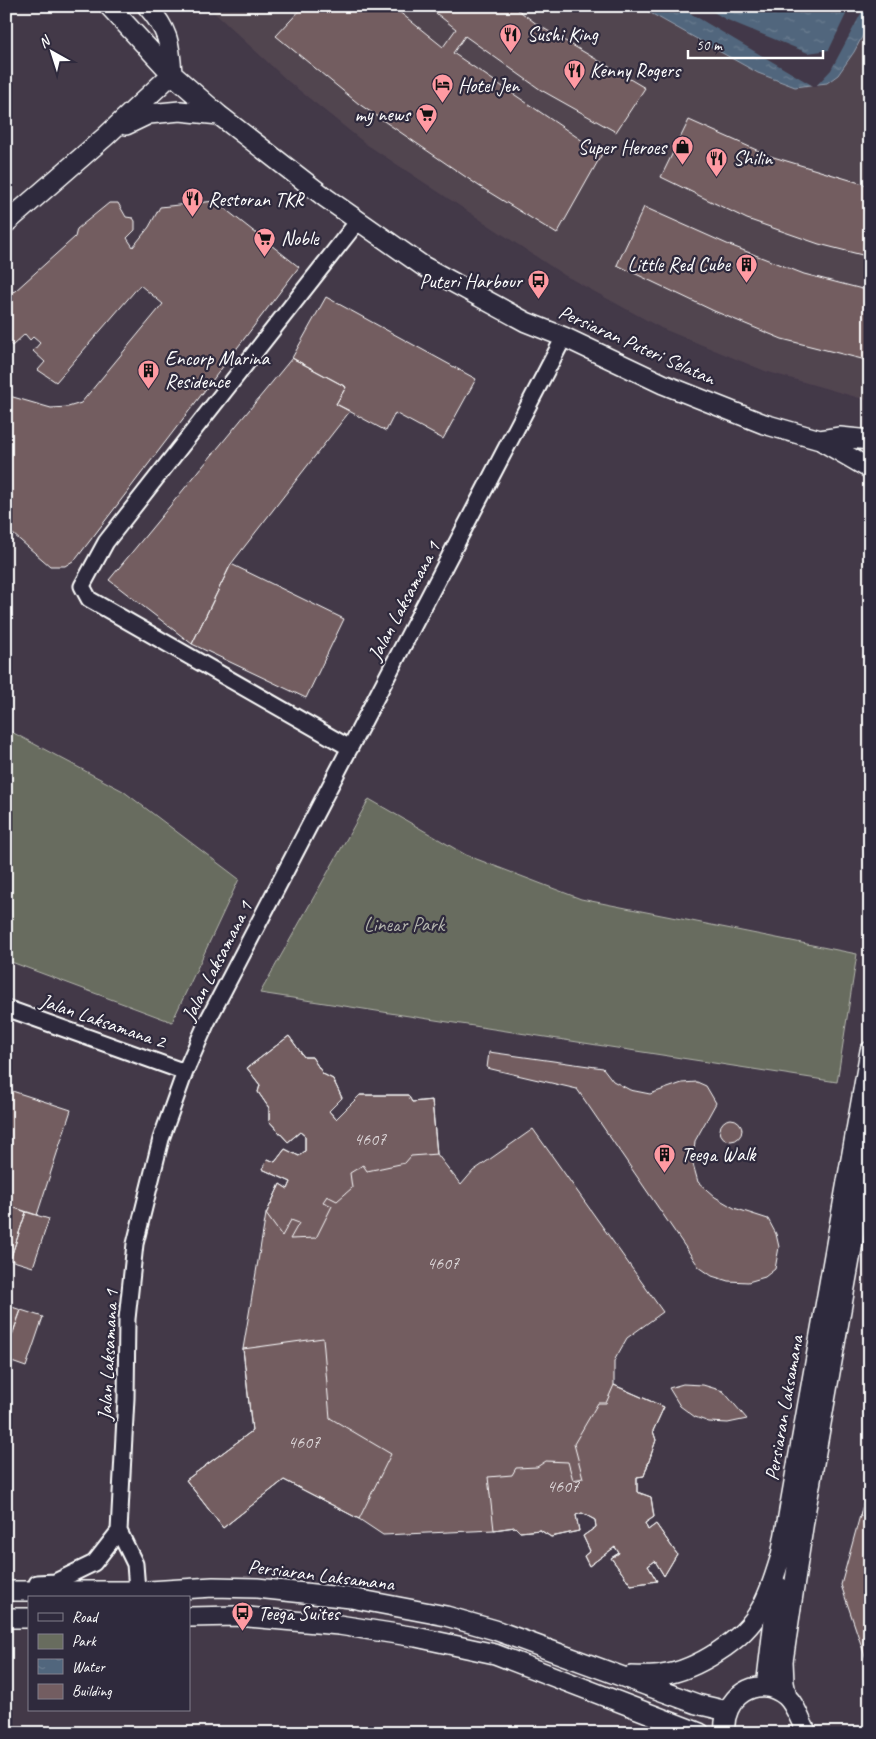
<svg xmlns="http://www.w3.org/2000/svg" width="876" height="1739" viewBox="0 0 876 1739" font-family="Caveat,sans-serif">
	<defs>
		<pattern id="water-ripples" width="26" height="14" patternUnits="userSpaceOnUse" patternTransform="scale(1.25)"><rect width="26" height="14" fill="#51667d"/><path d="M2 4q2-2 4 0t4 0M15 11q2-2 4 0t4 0" fill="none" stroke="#6b7d90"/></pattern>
	</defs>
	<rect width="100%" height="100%" fill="#433948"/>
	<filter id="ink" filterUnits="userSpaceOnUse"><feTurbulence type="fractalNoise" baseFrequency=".02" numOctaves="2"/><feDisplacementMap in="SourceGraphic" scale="10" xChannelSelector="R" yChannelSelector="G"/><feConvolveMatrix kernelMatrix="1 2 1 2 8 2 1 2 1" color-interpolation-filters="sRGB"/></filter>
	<g filter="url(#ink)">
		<!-- built -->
		<path fill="#514450" d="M207,6H638L758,73L815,86L827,83L838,75L854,52L870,22V401L765,371L661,328L564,275L366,144L289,82Z"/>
		<!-- green -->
		<path fill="#686c5e" stroke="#b4b6ae" d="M6,729L123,791L239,879L172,1022L6,960Z
			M369,799L466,855L581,899L857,954L837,1082L260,993Z"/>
		<!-- water -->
		<path fill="url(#water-ripples)" stroke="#97a3b1" d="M638,6H870V22L854,52L838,75L827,83L795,87L758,73Z"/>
		<!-- pier -->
		<path fill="#433948" d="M678,6H704L725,19L808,53L829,50L850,6H865L831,70L815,87Z"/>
		<!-- building -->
		<path fill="#735d61" stroke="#fff" d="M304,6H392L443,47L456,29L427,6H513L538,25L645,88L616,132L541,90L465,36L453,53L602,154L557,234L479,186L359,104L276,36Z
			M689,120L770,156L870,186V257L819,244L747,219L661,177Z
			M215,201L299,267L76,559L65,566H50L6,528V395L51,408L68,407L81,403L163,304L140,285L56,382L38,370L45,362L33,351L40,343L33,337L30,340L25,334L12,346L6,339V294L15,291L75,237L77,229L109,203H118L126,217L133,218L135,221V230L127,238L133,247L149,227L160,207Z
			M644,207L727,244L804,274L870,291V361L782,339L714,311L617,265Z
			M326,297L476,379L443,439L395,413L386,431L336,404L346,387L292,358Z
			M292,358L346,387L336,404L350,411L231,564L192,644L109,580Z
			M231,564L344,619L306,698L192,644Z
			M289,1036L304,1057H312L323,1074L333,1079L342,1098L329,1111L336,1119L360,1095H408L412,1102L432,1100L437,1154L411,1156L405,1163L367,1171L363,1165L350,1173L352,1188L337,1201L327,1196L323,1202L332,1206L316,1238L290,1239L299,1223L291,1220L282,1236L266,1214L280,1184L288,1189L291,1182L262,1169L268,1159L275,1162L285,1149L299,1156L305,1151V1136L300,1132L288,1142L269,1121V1108L258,1092L260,1085L247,1068Z
			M289,1036L304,1057H312L323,1074L333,1079L342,1098L329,1111L336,1119L360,1095H408L412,1102L432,1100L437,1154L461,1185L473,1171L533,1129L663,1312L627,1338L614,1361V1385L664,1407L653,1431L656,1440L644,1476L637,1477V1492L651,1497L654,1517L645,1523L648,1530L656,1524L677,1554L664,1576L655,1561L648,1566L657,1581L631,1585L611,1558L619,1553L615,1547L589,1566L584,1556L590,1551L583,1536L596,1527L595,1520L582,1513L576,1515L579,1531L551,1537L540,1530L520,1532L515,1527L494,1530L383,1535L359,1519L284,1480L223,1528L186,1480L252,1431L243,1349L266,1214L280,1184L288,1189L291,1182L262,1169L268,1159L275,1162L285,1149L299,1156L305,1151V1136L300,1132L288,1142L269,1121V1108L258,1092L260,1085L247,1068Z
			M489,1052L603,1068L613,1081L630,1090L650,1094L682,1083L697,1082L706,1086L716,1103L695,1141L693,1164L698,1182L715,1197L734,1208L768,1219L776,1234L779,1247L775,1269L765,1277L748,1282L728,1281L712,1276L699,1267L577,1089L487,1068Z
			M6,1089L71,1110L37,1215L6,1205Z
			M720 1130a11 11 0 1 1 22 0a11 11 0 1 1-22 0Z
			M6,1205L26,1212L10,1260L6,1259Z
			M26,1212L49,1219L33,1267L10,1260Z
			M6,1305L21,1310L6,1352Z
			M21,1310L43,1317L26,1367L6,1360V1352Z
			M323,1338L330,1418L391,1454L359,1519L284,1480L223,1528L186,1480L252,1431L243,1349Z
			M683,1384L703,1385L723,1391L747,1419L728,1423L709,1422L695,1417L680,1406L669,1388Z
			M614,1385L664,1407L653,1431L656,1440L644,1476L637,1477V1492L651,1497L654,1517L645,1523L648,1530L656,1524L677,1554L664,1576L655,1561L648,1566L657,1581L631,1585L611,1558L619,1553L615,1547L589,1566L584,1556L590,1551L583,1536L596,1527L595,1520L582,1513L576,1515L579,1531L551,1537L540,1530L520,1532L515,1527L494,1530L488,1477L512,1475L516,1468L537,1467L546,1461L568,1462L573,1480L583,1478L574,1444L598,1403H606Z
			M870,1479V1671L841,1585Z
			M869,1485H870V1519L860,1516Z"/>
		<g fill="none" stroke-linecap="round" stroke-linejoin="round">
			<defs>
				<path id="minor" d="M350,748L89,599L82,586L106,542L358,221
					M6,1008L185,1072
					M119,1531L135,1564L137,1590
					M37,1583L55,1582L94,1563L119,1531L126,1398L127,1319L135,1244L161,1139L185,1072L207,1022L564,337"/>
				<path id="tertiary" d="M109,6L172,74L219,115L326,198L423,266L526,322L564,337L663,384L764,424L820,440L840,437L870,440
					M147,6C168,30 170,42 172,74
					M126,125L149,114L180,111L219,115
					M6,223L106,136L172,74
					M820,440L870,469
					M6,1591H149L213,1587L257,1588L351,1598L446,1616L495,1630L697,1704L727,1711
					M189,1617L237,1616L339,1625L416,1637L495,1654L700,1733
					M6,1618H29
					M631,1676C641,1676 652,1677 662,1675C696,1670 744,1640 760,1610C770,1594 775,1574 781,1556L870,1051
					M766,1687L778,1586
					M787,1697L784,1683L783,1661L805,1514L870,1146
					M725,1733C721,1698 757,1672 786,1696C796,1705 800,1721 807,1733"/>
			</defs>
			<!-- minor casing -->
			<use href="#minor" stroke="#fff" stroke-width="19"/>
			<!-- tertiary casing -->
			<use href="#tertiary" stroke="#fff" stroke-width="22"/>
			<!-- minor -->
			<use href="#minor" stroke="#2f2a3d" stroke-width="15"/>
			<!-- tertiary -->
			<use href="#tertiary" stroke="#2f2a3d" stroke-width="19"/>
		</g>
	</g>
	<!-- icons -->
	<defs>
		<symbol id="restaurant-pin" viewBox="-11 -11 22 30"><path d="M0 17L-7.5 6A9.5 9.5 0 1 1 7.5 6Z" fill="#ff9aa2" stroke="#2f2a3d"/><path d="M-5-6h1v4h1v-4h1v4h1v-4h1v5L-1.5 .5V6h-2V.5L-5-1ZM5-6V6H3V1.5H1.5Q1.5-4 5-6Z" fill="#111"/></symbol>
		<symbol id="hotel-pin" viewBox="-11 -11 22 30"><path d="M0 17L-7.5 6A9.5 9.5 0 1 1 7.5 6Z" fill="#ff9aa2" stroke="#2f2a3d"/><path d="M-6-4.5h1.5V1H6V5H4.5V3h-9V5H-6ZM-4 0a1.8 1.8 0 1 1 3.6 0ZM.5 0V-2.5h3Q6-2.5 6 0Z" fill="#111"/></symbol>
		<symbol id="supermarket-pin" viewBox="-11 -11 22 30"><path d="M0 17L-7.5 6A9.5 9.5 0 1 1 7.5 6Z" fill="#ff9aa2" stroke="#2f2a3d"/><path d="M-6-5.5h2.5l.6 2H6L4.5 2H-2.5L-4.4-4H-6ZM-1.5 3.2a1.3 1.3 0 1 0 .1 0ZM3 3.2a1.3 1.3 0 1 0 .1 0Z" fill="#111"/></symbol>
		<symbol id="shop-pin" viewBox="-11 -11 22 30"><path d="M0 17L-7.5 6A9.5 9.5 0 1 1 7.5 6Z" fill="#ff9aa2" stroke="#2f2a3d"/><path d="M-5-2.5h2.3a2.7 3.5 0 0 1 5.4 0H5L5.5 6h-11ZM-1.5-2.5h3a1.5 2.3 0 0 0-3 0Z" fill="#111"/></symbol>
		<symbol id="building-pin" viewBox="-11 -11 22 30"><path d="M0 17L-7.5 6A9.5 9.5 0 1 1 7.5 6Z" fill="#ff9aa2" stroke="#2f2a3d"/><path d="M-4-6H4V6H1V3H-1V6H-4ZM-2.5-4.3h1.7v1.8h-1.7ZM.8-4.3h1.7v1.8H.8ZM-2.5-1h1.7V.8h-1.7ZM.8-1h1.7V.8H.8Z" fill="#111"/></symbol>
		<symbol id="bus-pin" viewBox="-11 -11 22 30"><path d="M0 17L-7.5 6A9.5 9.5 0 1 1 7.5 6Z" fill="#ff9aa2" stroke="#2f2a3d"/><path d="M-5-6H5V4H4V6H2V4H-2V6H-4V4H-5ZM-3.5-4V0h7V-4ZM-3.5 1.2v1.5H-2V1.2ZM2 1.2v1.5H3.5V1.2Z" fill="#111"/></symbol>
	</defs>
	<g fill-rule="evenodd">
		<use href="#restaurant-pin" x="498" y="22" width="25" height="34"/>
		<use href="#restaurant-pin" x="562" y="58" width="25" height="34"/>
		<use href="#hotel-pin" x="430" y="72" width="25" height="34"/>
		<use href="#supermarket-pin" x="414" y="102" width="25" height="34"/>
		<use href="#shop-pin" x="670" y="134" width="25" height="34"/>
		<use href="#restaurant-pin" x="704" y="146" width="25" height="34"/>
		<use href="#restaurant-pin" x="180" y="186" width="25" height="34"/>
		<use href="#supermarket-pin" x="252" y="226" width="25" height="34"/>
		<use href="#building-pin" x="734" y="252" width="25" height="34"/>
		<use href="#bus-pin" x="526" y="268" width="25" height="34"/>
		<use href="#building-pin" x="136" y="358" width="25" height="34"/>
		<use href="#building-pin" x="652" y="1142" width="25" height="34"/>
		<use href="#bus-pin" x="230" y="1600" width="25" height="34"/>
	</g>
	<g text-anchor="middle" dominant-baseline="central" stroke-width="4.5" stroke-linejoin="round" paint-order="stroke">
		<!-- number labels -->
		<g font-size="18" fill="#dcd6d8">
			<text x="370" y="1139">4607</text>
			<text x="443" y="1263">4607</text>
			<text x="304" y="1442">4607</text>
			<text x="563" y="1486">4607</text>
		</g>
		<!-- poi labels -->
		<g font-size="20" fill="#fff" stroke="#2f2a3d" text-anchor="start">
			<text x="527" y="34">Sushi King</text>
			<text x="590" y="70">Kenny Rogers</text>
			<text x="458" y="85">Hotel Jen</text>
			<text x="410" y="114" text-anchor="end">my news</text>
			<text x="666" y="147" text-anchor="end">Super Heroes</text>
			<text x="733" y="158">Shilin</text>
			<text x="208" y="199">Restoran TKR</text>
			<text x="281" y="238">Noble</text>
			<text x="730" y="264" text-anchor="end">Little Red Cube</text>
			<text x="522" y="281" text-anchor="end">Puteri Harbour</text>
			<text x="165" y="358">Encorp Marina<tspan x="165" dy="23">Residence</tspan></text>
			<text x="681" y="1154">Teega Walk</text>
			<text x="258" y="1613">Teega Suites</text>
		</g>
		<!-- street labels -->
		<g font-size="20" fill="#fff" stroke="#2f2a3d">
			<text transform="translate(637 345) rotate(24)">Persiaran Puteri Selatan</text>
			<text transform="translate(404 601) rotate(-62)">Jalan Laksamana 1</text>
			<text transform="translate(217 961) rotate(-63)">Jalan Laksamana 1</text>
			<text transform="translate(103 1021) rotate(19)">Jalan Laksamana 2</text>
			<text transform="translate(108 1355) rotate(-87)">Jalan Laksamana 1</text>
			<text transform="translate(784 1408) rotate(-80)">Persiaran Laksamana</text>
			<text transform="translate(321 1575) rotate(7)">Persiaran Laksamana</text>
		</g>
		<!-- park labels -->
		<g font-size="20" fill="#b4b6ae" stroke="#2f2a3d">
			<text x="404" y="924">Linear Park</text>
		</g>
	</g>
	<!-- margin -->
	<rect width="876" height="1739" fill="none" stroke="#2f2a3d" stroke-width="25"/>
	<rect x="12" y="12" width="851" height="1714" fill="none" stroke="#fff" stroke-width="2" filter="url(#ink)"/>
	<!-- legend -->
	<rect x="28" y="1596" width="162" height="115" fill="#2f2a3d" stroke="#827f8b"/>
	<rect x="38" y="1613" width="25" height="8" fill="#2f2a3d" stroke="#827f8b"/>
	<text x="72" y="1622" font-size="15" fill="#ffffff">Road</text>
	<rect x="38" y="1634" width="25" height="15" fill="#686c5e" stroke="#827f8b"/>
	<text x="72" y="1646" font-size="15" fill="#ffffff">Park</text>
	<rect x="38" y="1659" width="25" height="15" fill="url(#water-ripples)" stroke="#827f8b"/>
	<text x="72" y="1672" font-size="15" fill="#ffffff">Water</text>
	<rect x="38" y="1684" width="25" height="15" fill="#735d61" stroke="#827f8b"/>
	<text x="72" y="1696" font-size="15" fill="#ffffff">Building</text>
	<!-- north arrow -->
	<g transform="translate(52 52) rotate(321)" stroke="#2f2a3d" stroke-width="4" paint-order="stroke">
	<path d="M0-4L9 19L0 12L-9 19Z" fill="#ffffff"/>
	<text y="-8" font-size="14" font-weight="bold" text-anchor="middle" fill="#ffffff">N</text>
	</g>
	<!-- scale -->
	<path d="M688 50v8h135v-8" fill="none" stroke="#ffffff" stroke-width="2.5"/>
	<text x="696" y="50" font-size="15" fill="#ffffff" stroke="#2f2a3d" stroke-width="4" paint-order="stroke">50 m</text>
</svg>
